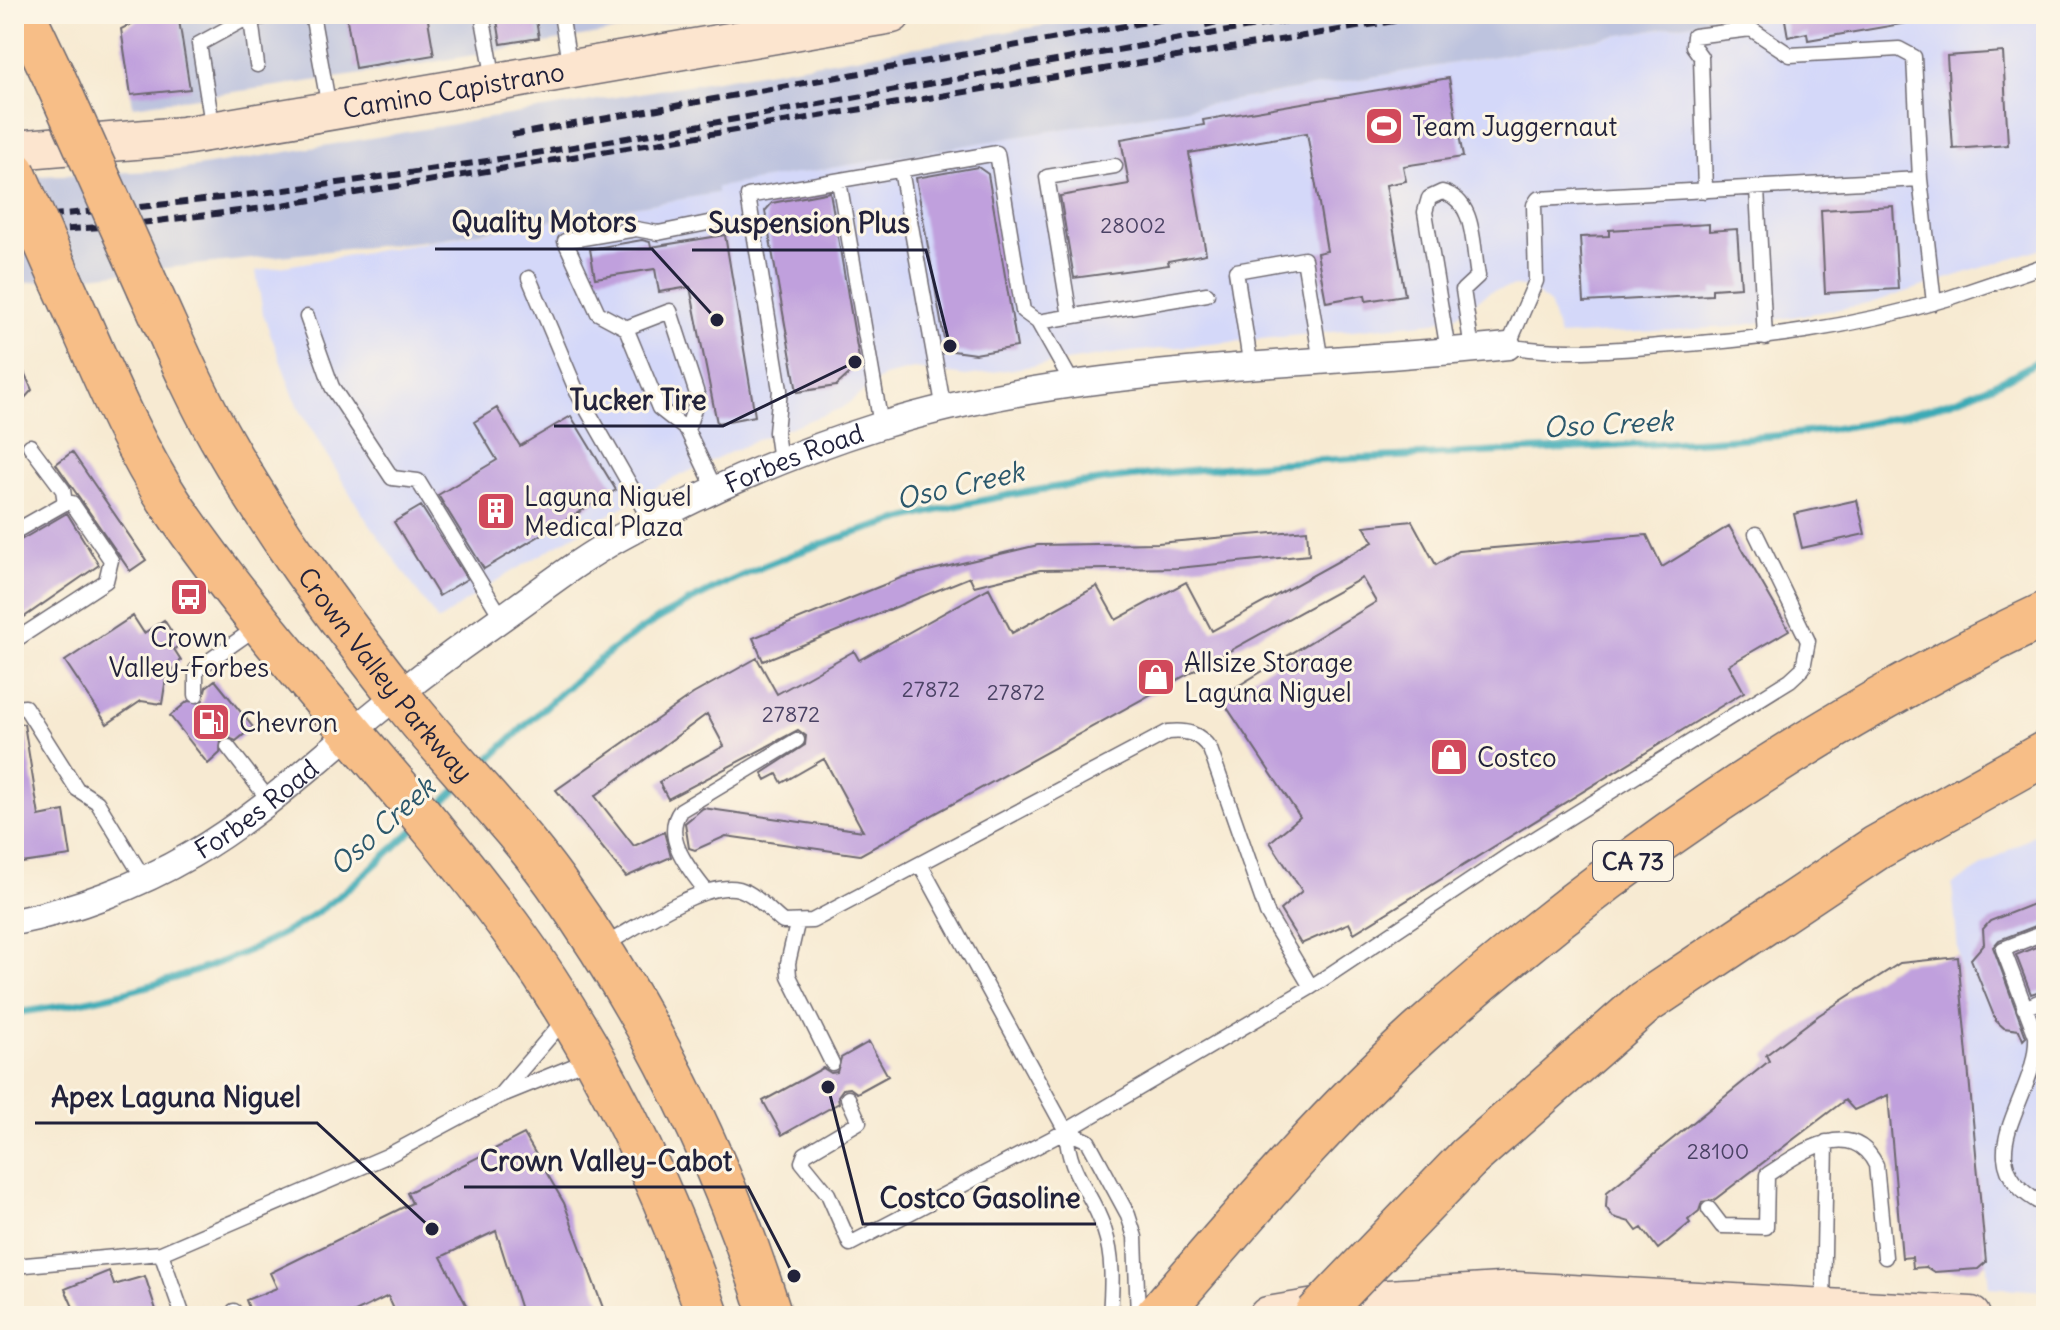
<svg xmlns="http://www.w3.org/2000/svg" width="2060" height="1330" viewBox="0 0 2060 1330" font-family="Delius,sans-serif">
	<rect width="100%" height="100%" fill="#fcf5e5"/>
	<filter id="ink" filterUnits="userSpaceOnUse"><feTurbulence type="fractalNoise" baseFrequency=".0125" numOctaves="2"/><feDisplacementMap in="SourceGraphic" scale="16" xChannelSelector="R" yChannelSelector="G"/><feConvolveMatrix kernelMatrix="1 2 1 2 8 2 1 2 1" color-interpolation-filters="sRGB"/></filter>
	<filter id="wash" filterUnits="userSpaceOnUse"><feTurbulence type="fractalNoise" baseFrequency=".006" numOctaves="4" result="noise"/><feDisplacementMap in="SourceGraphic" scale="32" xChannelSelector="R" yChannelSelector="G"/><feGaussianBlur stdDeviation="1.8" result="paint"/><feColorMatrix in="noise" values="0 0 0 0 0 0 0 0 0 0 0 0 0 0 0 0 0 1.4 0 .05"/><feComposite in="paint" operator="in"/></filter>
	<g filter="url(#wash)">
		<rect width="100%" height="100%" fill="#f7ead2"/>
		<!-- built -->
		<path fill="#d4d8f9" d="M1748,14H2046V247L1868,304L1733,327L1559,336L1549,303L1528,288L1515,286L1491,291L1457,315L1434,322L1120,353L966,376L914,369L884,376L842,408L759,439L662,484L496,581L438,621L363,515L297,405L263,314L256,271L717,193V187Z
			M2046,827V1291L1989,1287L1952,885Z"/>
		<!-- industrial -->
		<path fill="#bdc3de" d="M151,14H717L356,75L133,106L121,29Z
			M1113,14H1715L1716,19L717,187V193L433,240L14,284V177L179,170Z"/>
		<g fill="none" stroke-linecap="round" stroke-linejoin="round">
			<!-- stream -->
			<path stroke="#3aaab6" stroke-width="7" d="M479,769C535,717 591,659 658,619C938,454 1303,464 1618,446C1762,437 1921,437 2046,356
				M435,810L458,788
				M14,1013C114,1000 244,967 326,906C357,883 385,855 414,829"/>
		</g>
		<g id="blocks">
			<!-- building -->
			<path fill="#c0a0dd" d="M151,14H178L190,89L131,95L121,29Z
				M346,14H427L434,55L355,68Z
				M496,14H535L539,38L501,44Z
				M1784,14H1906L1907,23L1808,40L1807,33L1788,37Z
				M2003,52L2008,145L1953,149L1947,56Z
				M1449,78L1463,157L1403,166L1406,181L1386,185L1405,295L1366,301L1365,295L1326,302L1317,253L1327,251L1307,133L1189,153L1206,254L1168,261L1169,265L1074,278L1060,196L1129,184L1121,139L1204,125L1203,120Z
				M978,167L988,174L1017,347L975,354L946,350L916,178Z
				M830,192L860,364L836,386L797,392L765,211L772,203Z
				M1893,206L1898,289L1825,293L1821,210Z
				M1709,224V231L1737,229L1741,287L1712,289V295L1584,302L1580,237L1609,236V230Z
				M725,235L755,416L717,423L690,287L659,292L655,269L595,278L590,249L642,240L650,242L651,247Z
				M14,349L32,390L14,410Z
				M497,408L520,446L571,416L616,490L484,569L438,495L497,460L474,422Z
				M72,452L146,560L130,571L56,464Z
				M1857,500L1865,534L1802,548L1794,514Z
				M421,506L467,579L439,596L394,522Z
				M67,513L99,565L14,624V544Z
				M1412,521L1436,565L1458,551L1647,535L1662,567L1729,526L1789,630L1729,665L1744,692L1354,933L1349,923L1301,944L1280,910L1302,891L1270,842L1300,817L1220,697L1376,602L1362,578L860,855L726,836L695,850L689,848L685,823L703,808L863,831L824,759L782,783L777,774L766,780L762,773L805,745L806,736L798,730L668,799L659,782L724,746L707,714L595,796L634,846L664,832L671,857L626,877L556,790L693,694L757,658L777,694L854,651L859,660L989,588L1012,633L1097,586L1116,620L1186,582L1212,631L1373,542L1364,526Z
				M1307,530L1309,555L1178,568L1040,570L974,586L970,577L763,661L753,638L903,577L1038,545L1158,543Z
				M133,616L144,633L164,620L180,645L174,649L181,660L166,678L162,704L141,701L107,724L65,661Z
				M215,680L253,727L236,741L227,737L221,740L220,753L208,764L170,716L188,701L202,703L206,687Z
				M14,723L24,724L39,816L64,811L71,856L14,864Z
				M2046,899V922L1999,940L1993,947L2026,1037L2023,1040L2019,1030L2004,1028L1996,1021L1971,959L1984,944L1983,929L1990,921Z
				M2046,943V989L2031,994L2016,955Z
				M1958,957L1986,1262L1978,1269L1934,1272L1926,1267L1913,1268L1912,1257L1902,1258L1888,1095L1854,1110L1845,1100L1714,1200L1702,1202L1699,1211L1688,1220L1690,1223L1658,1249L1642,1228L1637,1231L1630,1222L1613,1217L1606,1207L1607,1192L1769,1061L1766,1055L1819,1015L1900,963Z
				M869,1042L888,1076L857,1093L850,1088L843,1089L838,1096L839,1103L782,1135L763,1101L823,1068L831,1073L837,1072L841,1058Z
				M524,1134L564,1203L606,1316H523L496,1231L441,1257L472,1316H397L388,1296L347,1316H252L246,1300L277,1288L270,1273L412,1203L407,1193Z
				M109,1271L114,1285L145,1276L158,1316H77L65,1289Z"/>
		</g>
	</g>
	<g filter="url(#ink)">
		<use href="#blocks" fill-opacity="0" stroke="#6d6870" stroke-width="2"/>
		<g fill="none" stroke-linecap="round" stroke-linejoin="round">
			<defs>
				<path id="lane" d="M312,14L329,108
					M482,14L494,80
					M561,14L570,69
					M251,19L257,65
					M213,130L199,44L243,20L282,14
					M901,170L944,410
					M839,181L881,425
					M1757,189L1765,338
					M1705,191L1701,57L1693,46L1694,36L1751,29L1790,55L1899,49L1914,57L1920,179
					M713,222L658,233L636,229L565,241L598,313L626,328L659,408L687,430L716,491
					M529,278L577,392L651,522
					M1934,303L1920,179L1538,199L1534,205L1536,281L1508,346C1559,355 1608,350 1659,346C1758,340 1852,328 1946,299L2046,265
					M307,317L332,387L392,478L418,481L502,618
					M1070,317L1047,177L1115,166
					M1038,322L1207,294
					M626,328L670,311L698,397L687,430
					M1448,351L1425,212L1429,198L1442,192C1476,200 1472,245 1478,276L1463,290L1472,349
					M1251,368L1236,271L1304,259L1321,362
					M30,446L63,490L65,503
					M780,461L776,432L780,390L748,196L997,153L1023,311L1038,322L1074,386
					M14,532L65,503
					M14,641L106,581L111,560L72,503H65
					M196,695V670L257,627
					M14,708L25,707L77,789L97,802L144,879
					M228,747L269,800
					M920,864L1066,1131C1069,1177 1091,1189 1104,1229C1114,1258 1112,1286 1110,1316
					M706,891C689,869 661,836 681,810L797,740
					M797,924L788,963L789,976L832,1063
					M2046,932L2003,949L2036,1036C2039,1099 1958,1162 2046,1206
					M604,945C636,928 704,880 739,889C756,894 770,912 783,922L812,921L1168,732C1187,730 1199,733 1210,749L1267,913L1311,987
					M2024,1008L2046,999
					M498,1097L565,1019
					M848,1098L859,1122L805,1154L802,1162L828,1194L850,1244L1066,1131L1311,987L1509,855L1790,680L1803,668L1808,641L1756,534
					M1066,1131L1088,1141L1128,1215L1135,1237L1138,1316
					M1709,1209L1722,1226L1766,1227L1767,1175C1798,1154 1851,1115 1876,1165L1885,1257
					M161,1253L183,1316
					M14,1266L161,1253L387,1156L497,1097L591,1059
					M1823,1308L1826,1142
					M234,1311L236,1316"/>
				<g id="street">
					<path id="s1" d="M14,922C74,910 138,886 191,855C250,821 302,774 354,730C401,691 449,655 499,620C539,592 578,560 621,537C703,492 790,454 879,426C1078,364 1302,367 1508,346"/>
				</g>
				<g id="secondary">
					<path id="s2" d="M14,150L183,136L892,14"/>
					<path d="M1268,1316L1357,1301L1516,1291L1971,1316"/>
				</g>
				<g id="primary">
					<path d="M24,14L54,77"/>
					<path d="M62,282C96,356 126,436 171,504C273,654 403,782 510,927C596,1045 661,1178 708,1316"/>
					<path id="s3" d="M149,289C172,339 193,390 220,437C270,527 332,610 396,692C447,758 507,815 556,883C650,1015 722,1161 771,1316"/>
				</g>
				<path id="highway" d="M1468,1158L1644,1003L1876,848L2046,753
					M1157,1316C1241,1219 1325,1119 1420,1033C1606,866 1819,720 2046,614"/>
			</defs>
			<!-- lane casing -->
			<use href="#lane" stroke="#6d6870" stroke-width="17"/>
			<!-- street casing -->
			<use href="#street" stroke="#6d6870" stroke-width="29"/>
			<!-- secondary casing -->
			<use href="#secondary" stroke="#6d6870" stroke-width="41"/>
			<!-- primary casing -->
			<use href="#primary" stroke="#6d6870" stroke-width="45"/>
			<!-- highway casing -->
			<use href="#highway" stroke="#6d6870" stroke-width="47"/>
			<!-- lane -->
			<use href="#lane" stroke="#fff" stroke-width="14"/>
			<!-- street -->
			<use href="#street" stroke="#fff" stroke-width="26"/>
			<!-- secondary -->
			<use href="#secondary" stroke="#fce5cf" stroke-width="38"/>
			<!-- primary -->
			<use href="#primary" stroke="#f7be87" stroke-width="42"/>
			<!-- highway -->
			<use href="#highway" stroke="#f7be87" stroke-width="44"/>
			<!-- rail -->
			<path stroke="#22223b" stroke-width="6" stroke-dasharray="12 6" stroke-linecap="butt" d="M1205,25L1248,14
				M512,135L1192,14
				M14,218C457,185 892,84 1330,14
				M14,233L116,226L264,208L1436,14"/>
			<defs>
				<path id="primary-bridge" d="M54,77L149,289
					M14,172L62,282"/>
				<path id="highway-bridge" d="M1316,1316L1468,1158"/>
			</defs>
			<!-- primary-bridge casing -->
			<use href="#primary-bridge" stroke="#6d6870" stroke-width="45" stroke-linecap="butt"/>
			<!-- highway-bridge casing -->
			<use href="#highway-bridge" stroke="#6d6870" stroke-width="47" stroke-linecap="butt"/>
			<!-- primary-bridge -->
			<use href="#primary-bridge" stroke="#f7be87" stroke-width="42"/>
			<!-- highway-bridge -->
			<use href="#highway-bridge" stroke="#f7be87" stroke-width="44"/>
		</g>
	</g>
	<!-- icons -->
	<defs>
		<symbol id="stadium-square" viewBox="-11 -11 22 22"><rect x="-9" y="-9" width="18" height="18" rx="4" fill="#d1495b" stroke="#fcf5e5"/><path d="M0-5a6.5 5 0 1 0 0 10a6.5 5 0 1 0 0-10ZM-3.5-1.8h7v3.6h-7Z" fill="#fff"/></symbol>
		<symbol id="building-square" viewBox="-11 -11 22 22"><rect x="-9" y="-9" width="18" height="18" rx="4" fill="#d1495b" stroke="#fcf5e5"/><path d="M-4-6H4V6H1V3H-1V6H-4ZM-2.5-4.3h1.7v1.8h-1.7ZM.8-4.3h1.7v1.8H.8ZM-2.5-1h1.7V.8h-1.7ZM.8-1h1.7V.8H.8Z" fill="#fff"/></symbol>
		<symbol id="bus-square" viewBox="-11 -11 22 22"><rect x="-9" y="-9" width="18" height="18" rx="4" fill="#d1495b" stroke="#fcf5e5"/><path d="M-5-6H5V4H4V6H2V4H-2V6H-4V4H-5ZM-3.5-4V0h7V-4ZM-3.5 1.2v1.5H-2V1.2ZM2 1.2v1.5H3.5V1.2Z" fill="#fff"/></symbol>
		<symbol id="shop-square" viewBox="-11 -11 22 22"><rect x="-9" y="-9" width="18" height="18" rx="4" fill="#d1495b" stroke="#fcf5e5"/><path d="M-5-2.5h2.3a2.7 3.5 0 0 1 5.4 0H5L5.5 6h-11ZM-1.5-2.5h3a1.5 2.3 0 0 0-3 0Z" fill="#fff"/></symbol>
		<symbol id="fuel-square" viewBox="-11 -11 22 22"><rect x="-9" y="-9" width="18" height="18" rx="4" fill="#d1495b" stroke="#fcf5e5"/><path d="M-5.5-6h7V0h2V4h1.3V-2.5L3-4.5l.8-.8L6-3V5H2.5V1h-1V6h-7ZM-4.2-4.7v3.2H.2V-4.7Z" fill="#fff"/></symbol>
	</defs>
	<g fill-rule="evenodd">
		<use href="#stadium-square" x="1362" y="104" width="44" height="44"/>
		<use href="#building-square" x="474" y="489" width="44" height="44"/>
		<use href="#bus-square" x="167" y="575" width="44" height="44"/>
		<use href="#shop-square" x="1134" y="655" width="44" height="44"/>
		<use href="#fuel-square" x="189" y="700" width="44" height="44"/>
		<use href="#shop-square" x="1427" y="735" width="44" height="44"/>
	</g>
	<g text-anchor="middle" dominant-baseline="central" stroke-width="6" stroke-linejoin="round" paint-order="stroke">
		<!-- number labels -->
		<g font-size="22" fill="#4a4264">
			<text x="1133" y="225">28002</text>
			<text x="931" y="689">27872</text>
			<text x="1016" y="692">27872</text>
			<text x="791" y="714">27872</text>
			<text x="1718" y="1151">28100</text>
		</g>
		<!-- shield labels -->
		<rect fill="#fcf5e5" stroke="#63616e" stroke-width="2" x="1593" y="841" width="80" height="40" rx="6"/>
		<g font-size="24" font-weight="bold" fill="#22223b">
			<text x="1633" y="861">CA 73</text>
		</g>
		<!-- street labels -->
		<g font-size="26" fill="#22223b" stroke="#fcf5e5">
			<text stroke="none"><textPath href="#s2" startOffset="444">Camino Capistrano</textPath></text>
			<text stroke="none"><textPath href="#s1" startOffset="916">Forbes Road</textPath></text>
			<text stroke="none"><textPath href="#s3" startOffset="454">Crown Valley Parkway</textPath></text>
			<text stroke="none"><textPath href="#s1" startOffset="270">Forbes Road</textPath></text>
		</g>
		<!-- poi labels -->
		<g font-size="26" fill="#22223b" stroke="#fcf5e5" text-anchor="start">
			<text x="1412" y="126">Team Juggernaut</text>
			<text x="524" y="496">Laguna Niguel<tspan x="524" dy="30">Medical Plaza</tspan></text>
			<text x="189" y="637" text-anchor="middle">Crown<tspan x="189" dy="30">Valley-Forbes</tspan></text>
			<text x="1184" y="662">Allsize Storage<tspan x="1184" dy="30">Laguna Niguel</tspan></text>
			<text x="239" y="722">Chevron</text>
			<text x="1477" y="757">Costco</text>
		</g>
		<!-- water labels -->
		<g font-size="28" font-style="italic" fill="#2c586c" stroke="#fcf5e5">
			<text transform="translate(1608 424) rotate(-3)">Oso Creek</text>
			<text transform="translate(960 485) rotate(-13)">Oso Creek</text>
			<text transform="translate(382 826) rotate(-42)">Oso Creek</text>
		</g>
	</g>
	<!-- callouts -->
	<path fill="none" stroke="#22223b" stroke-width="3" d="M717 320L652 249H435M950 346L926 250H692M855 362L723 426H554M432 1229L317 1123H35M794 1276L748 1187H464M828 1087L863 1224H1096"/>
	<g fill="#22223b" stroke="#fcf5e5" stroke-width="3">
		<circle cx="717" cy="320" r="8"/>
		<circle cx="950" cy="346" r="8"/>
		<circle cx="855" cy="362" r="8"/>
		<circle cx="432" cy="1229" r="8"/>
		<circle cx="794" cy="1276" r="8"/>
		<circle cx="828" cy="1087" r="8"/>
	</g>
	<g font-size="28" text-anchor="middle" font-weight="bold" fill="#22223b" stroke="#fcf5e5" stroke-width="6" stroke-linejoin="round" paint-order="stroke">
		<text x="544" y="232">Quality Motors</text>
		<text x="809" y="233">Suspension Plus</text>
		<text x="638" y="410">Tucker Tire</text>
		<text x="176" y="1107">Apex Laguna Niguel</text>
		<text x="606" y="1171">Crown Valley-Cabot</text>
		<text x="980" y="1208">Costco Gasoline</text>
	</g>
	<!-- margin -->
	<rect width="2060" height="1330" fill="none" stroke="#fcf5e5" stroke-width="48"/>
</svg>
